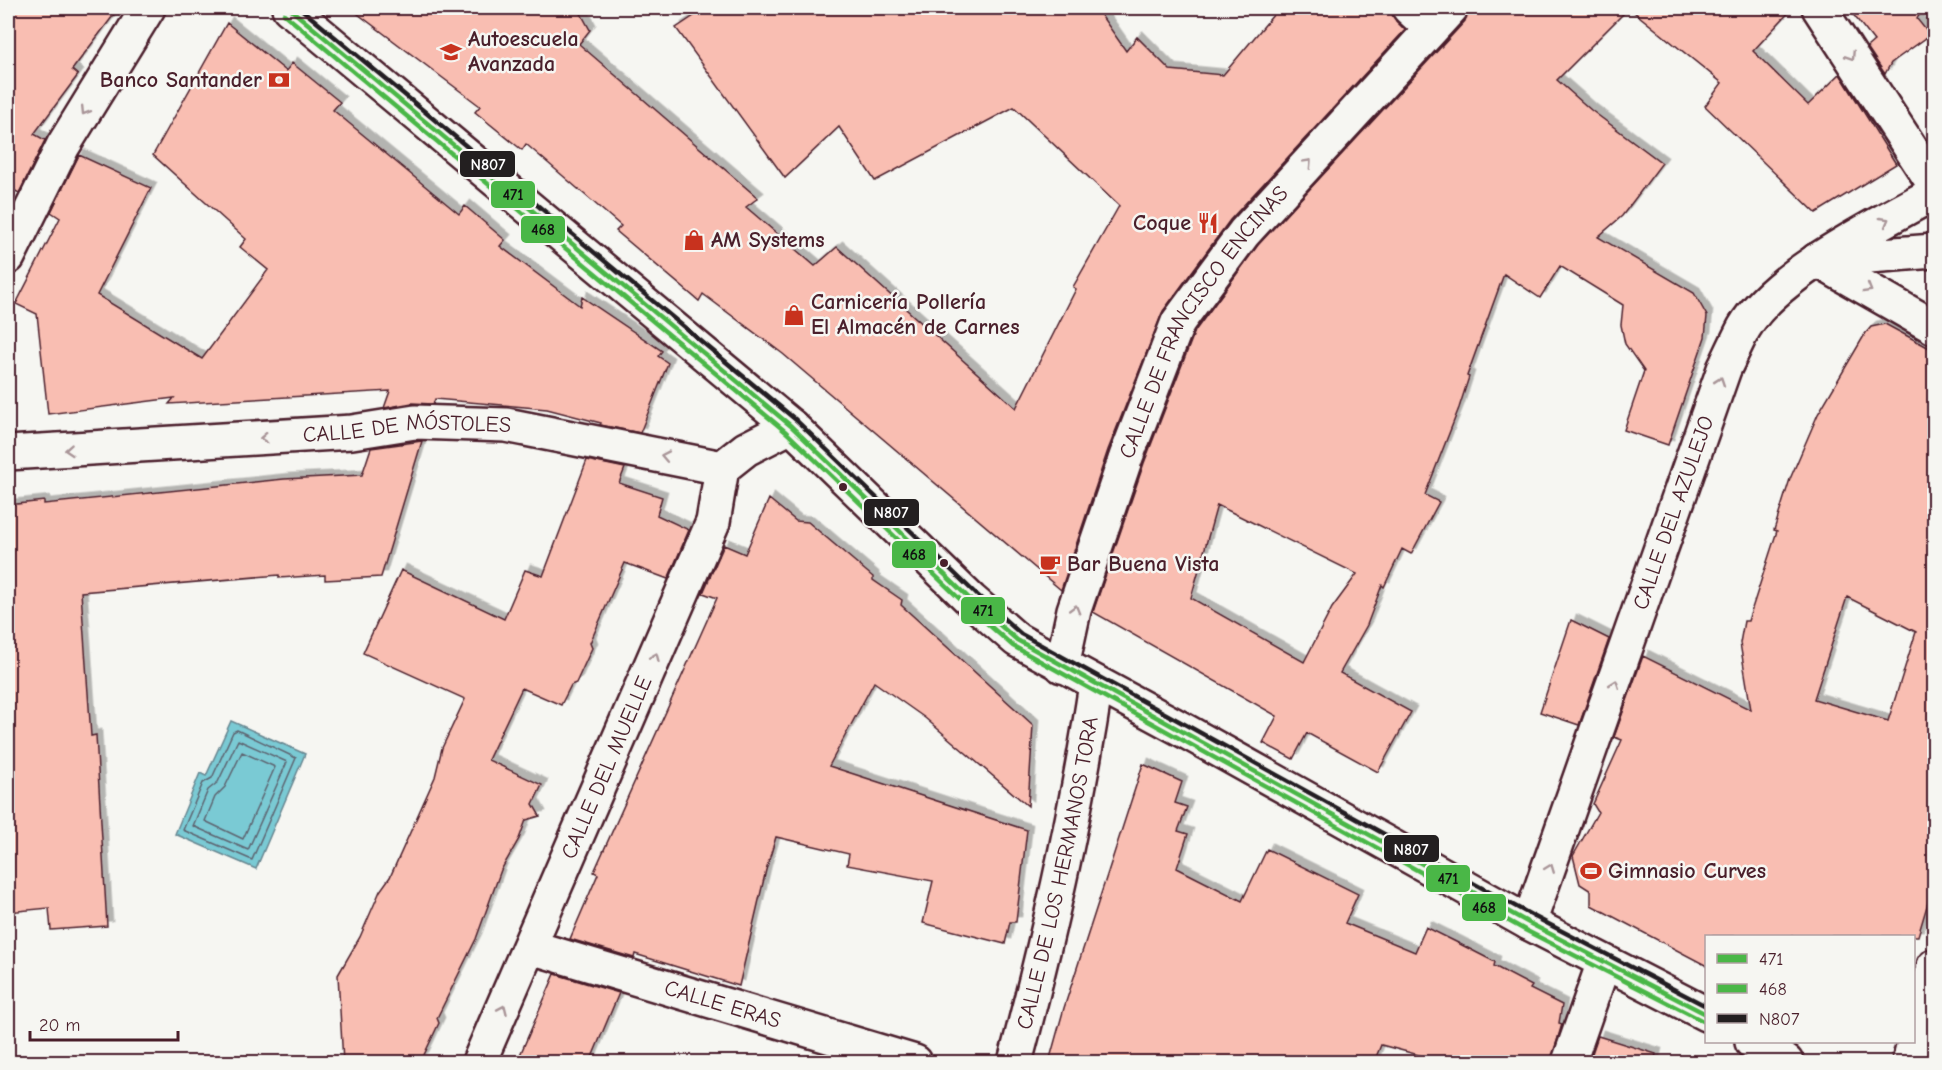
<svg xmlns="http://www.w3.org/2000/svg" width="1942" height="1070" viewBox="0 0 1942 1070" font-family="'Comic Neue',sans-serif">
	<defs>
		<filter id="shadow"><feDropShadow dx="5.5" dy="-5.5" stdDeviation="0" flood-color="#0004"/></filter>
	</defs>
	<rect width="100%" height="100%" fill="#f6f6f2"/>
	<filter id="ink" filterUnits="userSpaceOnUse"><feTurbulence type="fractalNoise" baseFrequency=".0167" numOctaves="2"/><feDisplacementMap in="SourceGraphic" scale="12" xChannelSelector="R" yChannelSelector="G"/><feConvolveMatrix kernelMatrix="1 2 1 2 8 2 1 2 1" color-interpolation-filters="sRGB"/></filter>
	<g filter="url(#ink)">
		<!-- water -->
		<path fill="#7acad4" stroke="#678690" stroke-width="1.5" d="M231,721L305,754L256,869L175,834L200,773L206,776Z"/>
		<g fill="none" stroke-linecap="round" stroke-linejoin="round">
			<!-- shore -->
			<path stroke="#5d636f" stroke-width="1.5" d="M237,730L296,758L252,860L183,830L203,783L212,778L233,732Z
				M238,740L287,762L248,850L193,826L208,790L218,782Z
				M242,752L275,767L243,839L205,821L215,797L225,787Z"/>
		</g>
		<!-- building -->
		<path fill="#f9beb2" stroke="#4a1f2b" stroke-width="1.5" fill-rule="evenodd" filter="url(#shadow)" d="M8,8H119L72,70L78,75L34,134L45,140L19,193L8,187Z
			M350,8H578L590,30L579,44L758,198L746,207L815,266L837,247L1016,408L1076,289L1073,287L1119,206L1014,107L875,181L839,127L785,178L676,28L706,8H1096L1126,51L1137,37L1170,70L1223,75L1279,8H1391L1396,21L1405,30L1230,220L1163,311L1108,450L1061,590L783,354L703,294L699,301L616,231L621,226L526,144L522,150L475,112L480,106Z
			M1469,8H1793L1753,51L1808,105L1840,74L1896,164L1816,213L1705,106L1722,83L1629,8L1557,80L1591,110L1662,163L1622,216L1598,237L1694,293L1707,316L1705,337L1668,445L1624,430L1644,371L1625,344L1621,325L1623,305L1560,266L1540,298L1504,274L1467,376L1469,377L1459,408L1425,495L1439,502L1411,554L1402,549L1384,587L1382,585L1367,625L1340,673L1411,712L1378,772L1307,733L1293,759L1263,743L1277,716L1093,612L1144,463L1195,331L1258,245L1465,21ZM1217,505L1357,574L1332,608L1304,662L1191,598Z
			M1848,8H1919L1922,10L1917,19L1930,35L1891,63L1885,74L1867,47L1874,41Z
			M227,23L286,71L292,63L340,102L333,110L459,214L465,206L505,240L500,246L580,306L582,297L662,351L658,356L668,363L640,433L600,425L601,423L547,409L435,399L433,404L412,403L384,408L390,391L169,404L174,398L48,414L37,314L16,304L60,218L51,212L79,155L151,188L97,295L202,359L268,270L240,247L246,239L153,155Z
			M1885,324L1935,351V879L1918,936H1707V966L1591,905V891L1580,884L1573,856L1598,812L1593,804L1622,740L1614,737L1643,656L1751,710L1740,643L1744,621H1748L1777,531L1774,530L1790,479L1818,414L1865,334L1871,327ZM1847,597L1916,632L1888,721L1814,699Z
			M422,441L381,577L325,580V575L279,578V575L81,592L91,736L96,735L107,926L51,930L49,908L8,912V505L44,501V504L284,479L362,475L371,448Z
			M587,460L625,468L619,483L662,497L657,515L689,530L668,579L625,563L590,643L592,648L576,683L571,685L561,705L522,688L488,760L542,785L533,804L540,816L526,820L519,839L501,870L476,939L437,1018L439,1023L423,1057L417,1062H343L338,975L360,937L380,891L390,877L435,777L442,748L465,699L363,653L401,570L504,619L525,570L543,576Z
			M769,499L796,521L808,522L873,577V580L902,600L901,605L1033,725L1028,806L925,718L874,682L829,766L1027,830L1016,922H1010L1005,944L923,923L933,881L847,865L849,854L776,837L766,870L739,986L635,954L634,958L570,939L598,874L594,872L717,598L703,593L724,545L745,554Z
			M1571,620L1609,639L1579,725L1540,712Z
			M1143,764L1182,782L1175,803L1187,807L1178,831L1188,834L1177,868L1242,901L1267,849L1358,894L1345,923L1415,952L1426,927L1456,942L1495,962L1494,966L1532,986L1530,989L1562,1005L1559,1023L1562,1024L1551,1062H1445L1381,1045L1374,1062H1049L1064,1008Z
			M555,974L619,993L590,1062H517Z
			M1598,1036L1656,1054L1654,1062H1589Z"/>
		<g fill="none" stroke-linecap="round" stroke-linejoin="round">
			<defs>
				<path id="pedestrian" d="M1409,8L1420,18L1430,8
					M1817,260L1934,251"/>
				<g id="minor">
					<path d="M1819,8L1934,184"/>
					<path d="M8,257L63,146L148,8"/>
					<path d="M1817,260L1934,327"/>
					<path id="s1" d="M8,453L352,432L415,422L506,425L722,468L746,449L791,426"/>
					<path id="s2" d="M1062,666L1074,610L1126,457L1178,322L1244,233L1451,8"/>
					<path id="s3" d="M1529,923L1724,369C1731,355 1737,341 1744,328C1776,273 1880,224 1934,193"/>
					<path id="s4" d="M531,947L915,1062"/>
					<path id="s5" d="M479,1062L713,522L722,468"/>
					<path id="s6" d="M1015,1062C1048,938 1077,812 1096,684"/>
					<path d="M1569,1062L1604,962"/>
					<path d="M1909,1062L1934,966"/>
				</g>
				<path id="primary" d="M289,8L791,426L971,600L1017,640L1187,732L1529,923L1706,1014
					M1752,1042L1786,1062"/>
			</defs>
			<!-- pedestrian casing -->
			<use href="#pedestrian" stroke="#4a1f2b" stroke-width="38"/>
			<!-- minor casing -->
			<use href="#minor" stroke="#4a1f2b" stroke-width="38"/>
			<!-- primary casing -->
			<use href="#primary" stroke="#4a1f2b" stroke-width="38"/>
			<!-- pedestrian -->
			<use href="#pedestrian" stroke="#f6f6f2" stroke-width="33"/>
			<!-- minor -->
			<use href="#minor" stroke="#f6f6f2" stroke-width="33"/>
			<!-- primary -->
			<use href="#primary" stroke="#f6f6f2" stroke-width="33"/>
			<defs>
				<path id="bus-1" d="M289,8L791,426L971,600L1017,640L1529,923L1706,1014"/>
				<path id="bus-2" d="M284,14L786,432L966,605L1013,646L1525,930L1703,1021"/>
				<path id="bus-3" d="M300,8L796,420L976,594L1021,634L1533,916L1706,1006"/>
			</defs>
			<!-- bus-1 casing -->
			<use href="#bus-1" stroke="#f6f6f2" stroke-width="9"/>
			<!-- bus-2 casing -->
			<use href="#bus-2" stroke="#f6f6f2" stroke-width="9"/>
			<!-- bus-3 casing -->
			<use href="#bus-3" stroke="#f6f6f2" stroke-width="9"/>
			<!-- bus-1 -->
			<use href="#bus-1" stroke="#4ab747" stroke-width="4.5"/>
			<!-- bus-2 -->
			<use href="#bus-2" stroke="#4ab747" stroke-width="4.5"/>
			<!-- bus-3 -->
			<use href="#bus-3" stroke="#231f20" stroke-width="4.5"/>
		</g>
		<!-- one-way arrows -->
		<defs><path id="oneway-chevron" d="M-2-3.5L2.5 0L-2 3.5" fill="none" stroke-width="1.6" stroke-linecap="round" stroke-linejoin="round" transform="scale(1.5)"/></defs>
		<g stroke="#a99598">
			<use href="#oneway-chevron" transform="translate(1851 56) rotate(57)"/>
			<use href="#oneway-chevron" transform="translate(85 111) rotate(122)"/>
			<use href="#oneway-chevron" transform="translate(1308 163) rotate(-47)"/>
			<use href="#oneway-chevron" transform="translate(1885 221) rotate(-30)"/>
			<use href="#oneway-chevron" transform="translate(1868 289) rotate(30)"/>
			<use href="#oneway-chevron" transform="translate(1720 381) rotate(-71)"/>
			<use href="#oneway-chevron" transform="translate(264 438) rotate(176)"/>
			<use href="#oneway-chevron" transform="translate(69 450) rotate(176)"/>
			<use href="#oneway-chevron" transform="translate(665 456) rotate(-169)"/>
			<use href="#oneway-chevron" transform="translate(1075 609) rotate(-74)"/>
			<use href="#oneway-chevron" transform="translate(655 657) rotate(-67)"/>
			<use href="#oneway-chevron" transform="translate(1615 684) rotate(-71)"/>
			<use href="#oneway-chevron" transform="translate(1550 868) rotate(-69)"/>
			<use href="#oneway-chevron" transform="translate(503 1009) rotate(-66)"/>
		</g>
	</g>
	<!-- icons -->
	<defs>
		<symbol id="school-bare" viewBox="-9 -9 18 18"><path d="M0-5L7-2L0 1L-7-2ZM-4 1L0 2.5L4 1V4Q0 6-4 4Z" fill="#c8321e" stroke="#f6f6f2" stroke-width="2.5" paint-order="stroke"/></symbol>
		<symbol id="bank-bare" viewBox="-9 -9 18 18"><path d="M-6-4H6V4H-6ZM0-2.3a2.3 2.3 0 1 0 0 4.6a2.3 2.3 0 1 0 0-4.6Z" fill="#c8321e" stroke="#f6f6f2" stroke-width="2.5" paint-order="stroke"/></symbol>
		<symbol id="restaurant-bare" viewBox="-9 -9 18 18"><path d="M-5-6h1v4h1v-4h1v4h1v-4h1v5L-1.5 .5V6h-2V.5L-5-1ZM5-6V6H3V1.5H1.5Q1.5-4 5-6Z" fill="#c8321e" stroke="#f6f6f2" stroke-width="2.5" paint-order="stroke"/></symbol>
		<symbol id="shop-bare" viewBox="-9 -9 18 18"><path d="M-5-2.5h2.3a2.7 3.5 0 0 1 5.4 0H5L5.5 6h-11ZM-1.5-2.5h3a1.5 2.3 0 0 0-3 0Z" fill="#c8321e" stroke="#f6f6f2" stroke-width="2.5" paint-order="stroke"/></symbol>
		<symbol id="cafe-bare" viewBox="-9 -9 18 18"><path d="M-5.5-4.5H6V0H3Q3 3.5 0 3.5H-2.5Q-5.5 3.5-5.5 0ZM3-3.2v2h1.7v-2ZM-6 4.5H4V6H-6Z" fill="#c8321e" stroke="#f6f6f2" stroke-width="2.5" paint-order="stroke"/></symbol>
		<symbol id="stadium-bare" viewBox="-9 -9 18 18"><path d="M0-5a6.5 5 0 1 0 0 10a6.5 5 0 1 0 0-10ZM-3.5-1.8h7v3.6h-7Z" fill="#c8321e" stroke="#f6f6f2" stroke-width="2.5" paint-order="stroke"/></symbol>
	</defs>
	<g fill-rule="evenodd">
		<use href="#school-bare" x="436" y="37" width="30" height="30"/>
		<use href="#bank-bare" x="264" y="65" width="30" height="30"/>
		<use href="#restaurant-bare" x="1193" y="208" width="30" height="30"/>
		<use href="#shop-bare" x="679" y="225" width="30" height="30"/>
		<use href="#shop-bare" x="779" y="300" width="30" height="30"/>
		<use href="#cafe-bare" x="1035" y="549" width="30" height="30"/>
		<use href="#stadium-bare" x="1576" y="856" width="30" height="30"/>
	</g>
	<!-- markers -->
	<g fill="#4a1f2b" stroke="#f6f6f2" stroke-width="2">
		<circle cx="843" cy="487" r="5"/>
		<circle cx="944" cy="563" r="5"/>
	</g>
	<g text-anchor="middle" dominant-baseline="central" stroke-width="5" stroke-linejoin="round" paint-order="stroke">
		<!-- poi labels -->
		<g font-size="22" font-weight="bold" fill="#4a1f2b" stroke="#f6f6f2" text-anchor="start">
			<text x="468" y="39">Autoescuela<tspan x="468" dy="25">Avanzada</tspan></text>
			<text x="262" y="80" text-anchor="end">Banco Santander</text>
			<text x="1191" y="223" text-anchor="end">Coque</text>
			<text x="711" y="240">AM Systems</text>
			<text x="811" y="302">Carnicería Pollería<tspan x="811" dy="25">El Almacén de Carnes</tspan></text>
			<text x="1067" y="564">Bar Buena Vista</text>
			<text x="1608" y="871">Gimnasio Curves</text>
		</g>
		<!-- street labels -->
		<g font-size="22" fill="#4a1f2b" stroke="#f6f6f2">
			<text stroke="none"><textPath href="#s2" startOffset="376">CALLE DE FRANCISCO ENCINAS</textPath></text>
			<text stroke="none"><textPath href="#s1" startOffset="400">CALLE DE MÓSTOLES</textPath></text>
			<text stroke="none"><textPath href="#s3" startOffset="435">CALLE DEL AZULEJO</textPath></text>
			<text stroke="none"><textPath href="#s5" startOffset="321">CALLE DEL MUELLE</textPath></text>
			<text stroke="none"><textPath href="#s6" startOffset="194">CALLE DE LOS HERMANOS TORA</textPath></text>
			<text stroke="none"><textPath href="#s4" startOffset="200">CALLE ERAS</textPath></text>
		</g>
	</g>
	<g stroke="#f6f6f2" stroke-width="2">
		<rect x="459" y="150" width="57" height="28" rx="6" fill="#231f20"/>
		<rect x="490" y="180" width="46" height="29" rx="6" fill="#4ab747"/>
		<rect x="520" y="215" width="46" height="29" rx="6" fill="#4ab747"/>
		<rect x="863" y="498" width="57" height="29" rx="6" fill="#231f20"/>
		<rect x="891" y="540" width="46" height="29" rx="6" fill="#4ab747"/>
		<rect x="960" y="596" width="46" height="29" rx="6" fill="#4ab747"/>
		<rect x="1383" y="834" width="57" height="29" rx="6" fill="#231f20"/>
		<rect x="1425" y="864" width="46" height="29" rx="6" fill="#4ab747"/>
		<rect x="1461" y="893" width="46" height="29" rx="6" fill="#4ab747"/>
	</g>
	<g font-size="16" text-anchor="middle" font-weight="bold" fill="#fff">
		<text x="488" y="170">N807</text>
		<text x="891" y="518">N807</text>
		<text x="1411" y="855">N807</text>
	</g>
	<g font-size="16" text-anchor="middle" font-weight="bold" fill="#111">
		<text x="513" y="200">471</text>
		<text x="543" y="235">468</text>
		<text x="914" y="560">468</text>
		<text x="983" y="616">471</text>
		<text x="1448" y="884">471</text>
		<text x="1484" y="913">468</text>
	</g>
	<!-- margin -->
	<rect width="1942" height="1070" fill="none" stroke="#f6f6f2" stroke-width="30"/>
	<rect x="15" y="15" width="1912" height="1040" fill="none" stroke="#4a1f2b" stroke-width="2" filter="url(#ink)"/>
	<!-- legend -->
	<rect x="1705" y="935" width="210" height="108" fill="#f6f6f2" stroke="#b1a0a2" stroke-width="1.5"/>
	<rect x="1717" y="954" width="30" height="9" fill="#4ab747" stroke="#b1a0a2" stroke-width="1.5"/>
	<text x="1759" y="965" font-size="18" fill="#4a1f2b">471</text>
	<rect x="1717" y="984" width="30" height="9" fill="#4ab747" stroke="#b1a0a2" stroke-width="1.5"/>
	<text x="1759" y="995" font-size="18" fill="#4a1f2b">468</text>
	<rect x="1717" y="1014" width="30" height="9" fill="#231f20" stroke="#b1a0a2" stroke-width="1.5"/>
	<text x="1759" y="1025" font-size="18" fill="#4a1f2b">N807</text>
	<!-- scale -->
	<path d="M30 1031v9h148v-9" fill="none" stroke="#4a1f2b" stroke-width="3"/>
	<text x="39" y="1031" font-size="18" fill="#4a1f2b" stroke="#f6f6f2" stroke-width="4.5" paint-order="stroke">20 m</text>
</svg>
